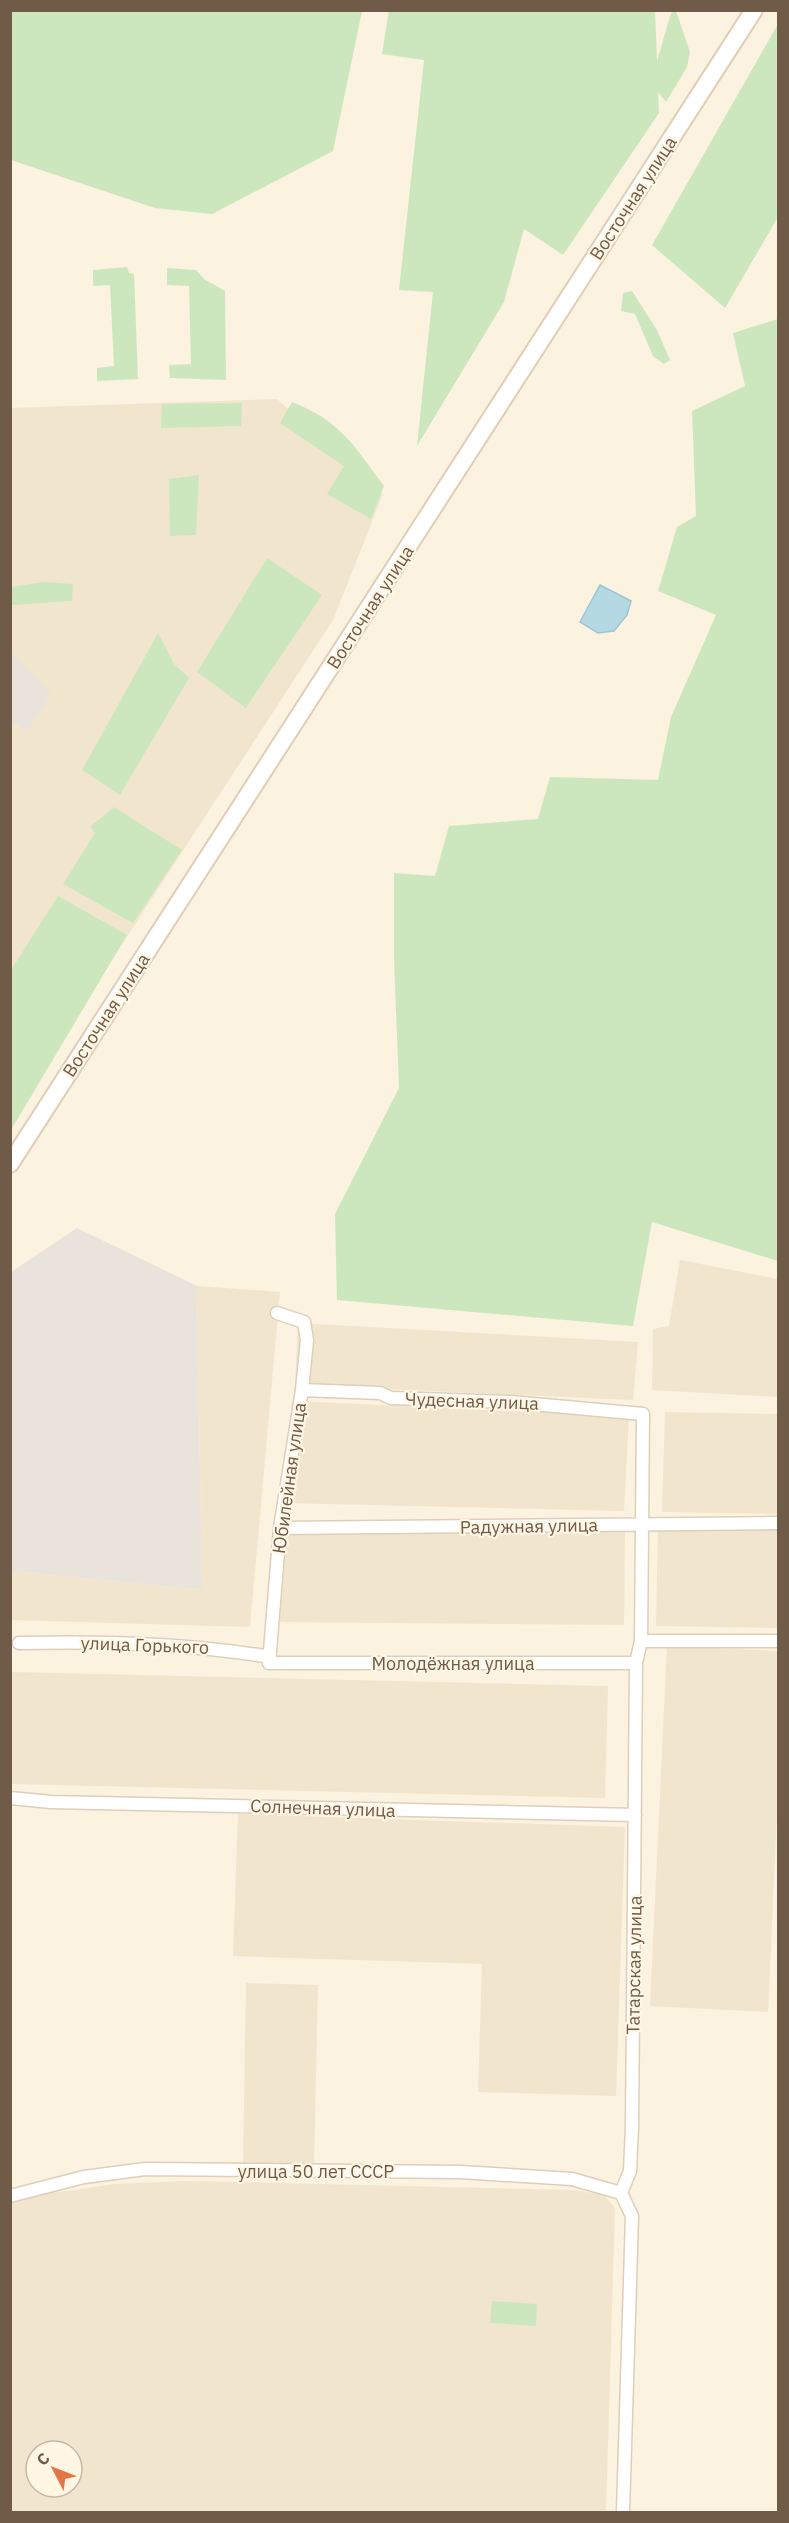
<svg xmlns="http://www.w3.org/2000/svg" width="789" height="2523" viewBox="0 0 789 2523" font-family="'IBM Plex Sans',sans-serif">
	<rect width="100%" height="100%" fill="#fbf2df"/>
	<!-- residential -->
	<path fill="#f2e5cd" fill-rule="evenodd" d="M277,399L383,494L333,620L11,1115V408Z
		M680,1260L778,1279V1397L652,1390L653,1329L669,1326Z
		M197,1286L280,1292L250,1627L11,1620V1571L202,1590Z
		M298,1323L638,1342L633,1400L295,1385Z
		M292,1401L629,1416L624,1511L284,1503Z
		M665,1412L778,1414V1514L662,1512Z
		M281,1525L625,1528L624,1625L280,1622Z
		M658,1527L778,1530V1628L656,1626Z
		M667,1646L778,1651V1793L768,2012L650,2006Z
		M11,1672L608,1686L605,1798L11,1784Z
		M238,1814L625,1827L616,2096L478,2092L482,1964L233,1956Z
		M246,1983L318,1985L314,2165L243,2164Z
		M187,2181L574,2190L604,2195L615,2208L606,2512H11L10,2199L115,2184ZM36,2451H72V2487H36Z"/>
	<!-- industrial -->
	<path fill="#e9e3db" d="M11,652L51,693L28,731L11,721Z
		M77,1228L197,1286L202,1590L11,1571V1272Z"/>
	<!-- green -->
	<path fill="#cce7be" d="M11,10L362,11L333,151L212,214L155,208L11,160Z
		M389,10L655,11L657,61L671,13L676,11L690,52L687,67L666,102L658,92L659,113L563,255L524,229L504,302L417,446L433,292L399,290L424,60L382,54Z
		M778,24V217L725,308L652,245Z
		M127,267L129,273L134,274L138,379L97,381V368L114,366L110,285L93,286V270Z
		M167,268L196,270L204,279L225,291L226,380L170,378L169,365L191,364L189,286L167,285Z
		M632,291L657,330L670,360L664,364L653,356L635,314L621,311L623,293Z
		M778,319V1261L652,1222L633,1326L337,1300L335,1214L399,1088L394,959V873L435,876L449,826L538,819L550,777L658,780L671,717L716,615L658,591L677,527L696,516L692,411L745,386L733,333Z
		M292,402C341,421 354,446 384,486L371,519L327,494L344,466L280,423Z
		M242,403L241,426L161,428L162,404Z
		M199,475L196,535L170,536L169,479Z
		M267,558L322,595L246,708L197,672Z
		M44,582L73,584L72,601L11,605V587Z
		M158,633L174,664L189,678L120,795L82,770Z
		M114,807L182,850L133,923L63,884L95,833L90,827Z
		M58,896L127,935L11,1130V970Z
		M492,2301L537,2304L536,2326L490,2323Z"/>
	<!-- water -->
	<path fill="#b4d9e3" stroke="#9bc7d5" stroke-width="1.5" d="M600,585L631,601L627,615L614,631L598,633L580,622Z"/>
	<g fill="none" stroke-linecap="round" stroke-linejoin="round">
		<defs>
			<path id="minor" d="M277,1313L304,1322L307,1340L302,1390L280,1528L269,1663H636
				M302,1390L380,1393L391,1398L511,1402L643,1414L641,1641L636,1663L632,2127L630,2171L621,2193L632,2216L623,2512
				M280,1528L778,1523
				M641,1641H778
				M19,1643C102,1641 188,1643 270,1657
				M10,1798L51,1802L635,1815
				M10,2196L84,2177L145,2169L460,2172L572,2179L621,2193"/>
			<path id="secondary" d="M10,1164L754,10"/>
		</defs>
		<!-- minor casing -->
		<use href="#minor" stroke="#decfbb" stroke-width="15"/>
		<!-- secondary casing -->
		<use href="#secondary" stroke="#e0ceb6" stroke-width="20"/>
		<!-- minor -->
		<use href="#minor" stroke="#fff" stroke-width="12"/>
		<!-- secondary -->
		<use href="#secondary" stroke="#fff" stroke-width="16"/>
	</g>
	<g text-anchor="middle" dominant-baseline="central" stroke-width="4.5" stroke-linejoin="round" paint-order="stroke">
		<!-- street labels -->
		<g font-size="18" fill="#705a48" stroke="#fff6e4">
			<text transform="translate(633 198) rotate(-57)">Восточная улица</text>
			<text transform="translate(370 607) rotate(-57)">Восточная улица</text>
			<text transform="translate(106 1015) rotate(-57)">Восточная улица</text>
			<text transform="translate(472 1401) rotate(2)">Чудесная улица</text>
			<text transform="translate(289 1478) rotate(-82)">Юбилейная улица</text>
			<text transform="translate(529 1526) rotate(-1)">Радужная улица</text>
			<text transform="translate(145 1645) rotate(2)">улица Горького</text>
			<text x="453" y="1663">Молодёжная улица</text>
			<text transform="translate(323 1808) rotate(2)">Солнечная улица</text>
			<text transform="translate(634 1965) rotate(-89)">Татарская улица</text>
			<text x="316" y="2171">улица 50 лет СССР</text>
		</g>
	</g>
	<!-- border -->
	<rect width="789" height="2523" fill="none" stroke="#705a48" stroke-width="24"/>
	<!-- north arrow -->
	<g transform="translate(54 2469) rotate(312)"><circle r="28" fill="#fff6e4" stroke="#c6b8a6" stroke-width="1.5"/>
	<path d="M0-4.5L10 22L0 15L-10 22Z" fill="#e37646"/>
	<text y="-9" font-size="16" font-weight="bold" text-anchor="middle" fill="#705a48">С</text>
	</g>
</svg>
